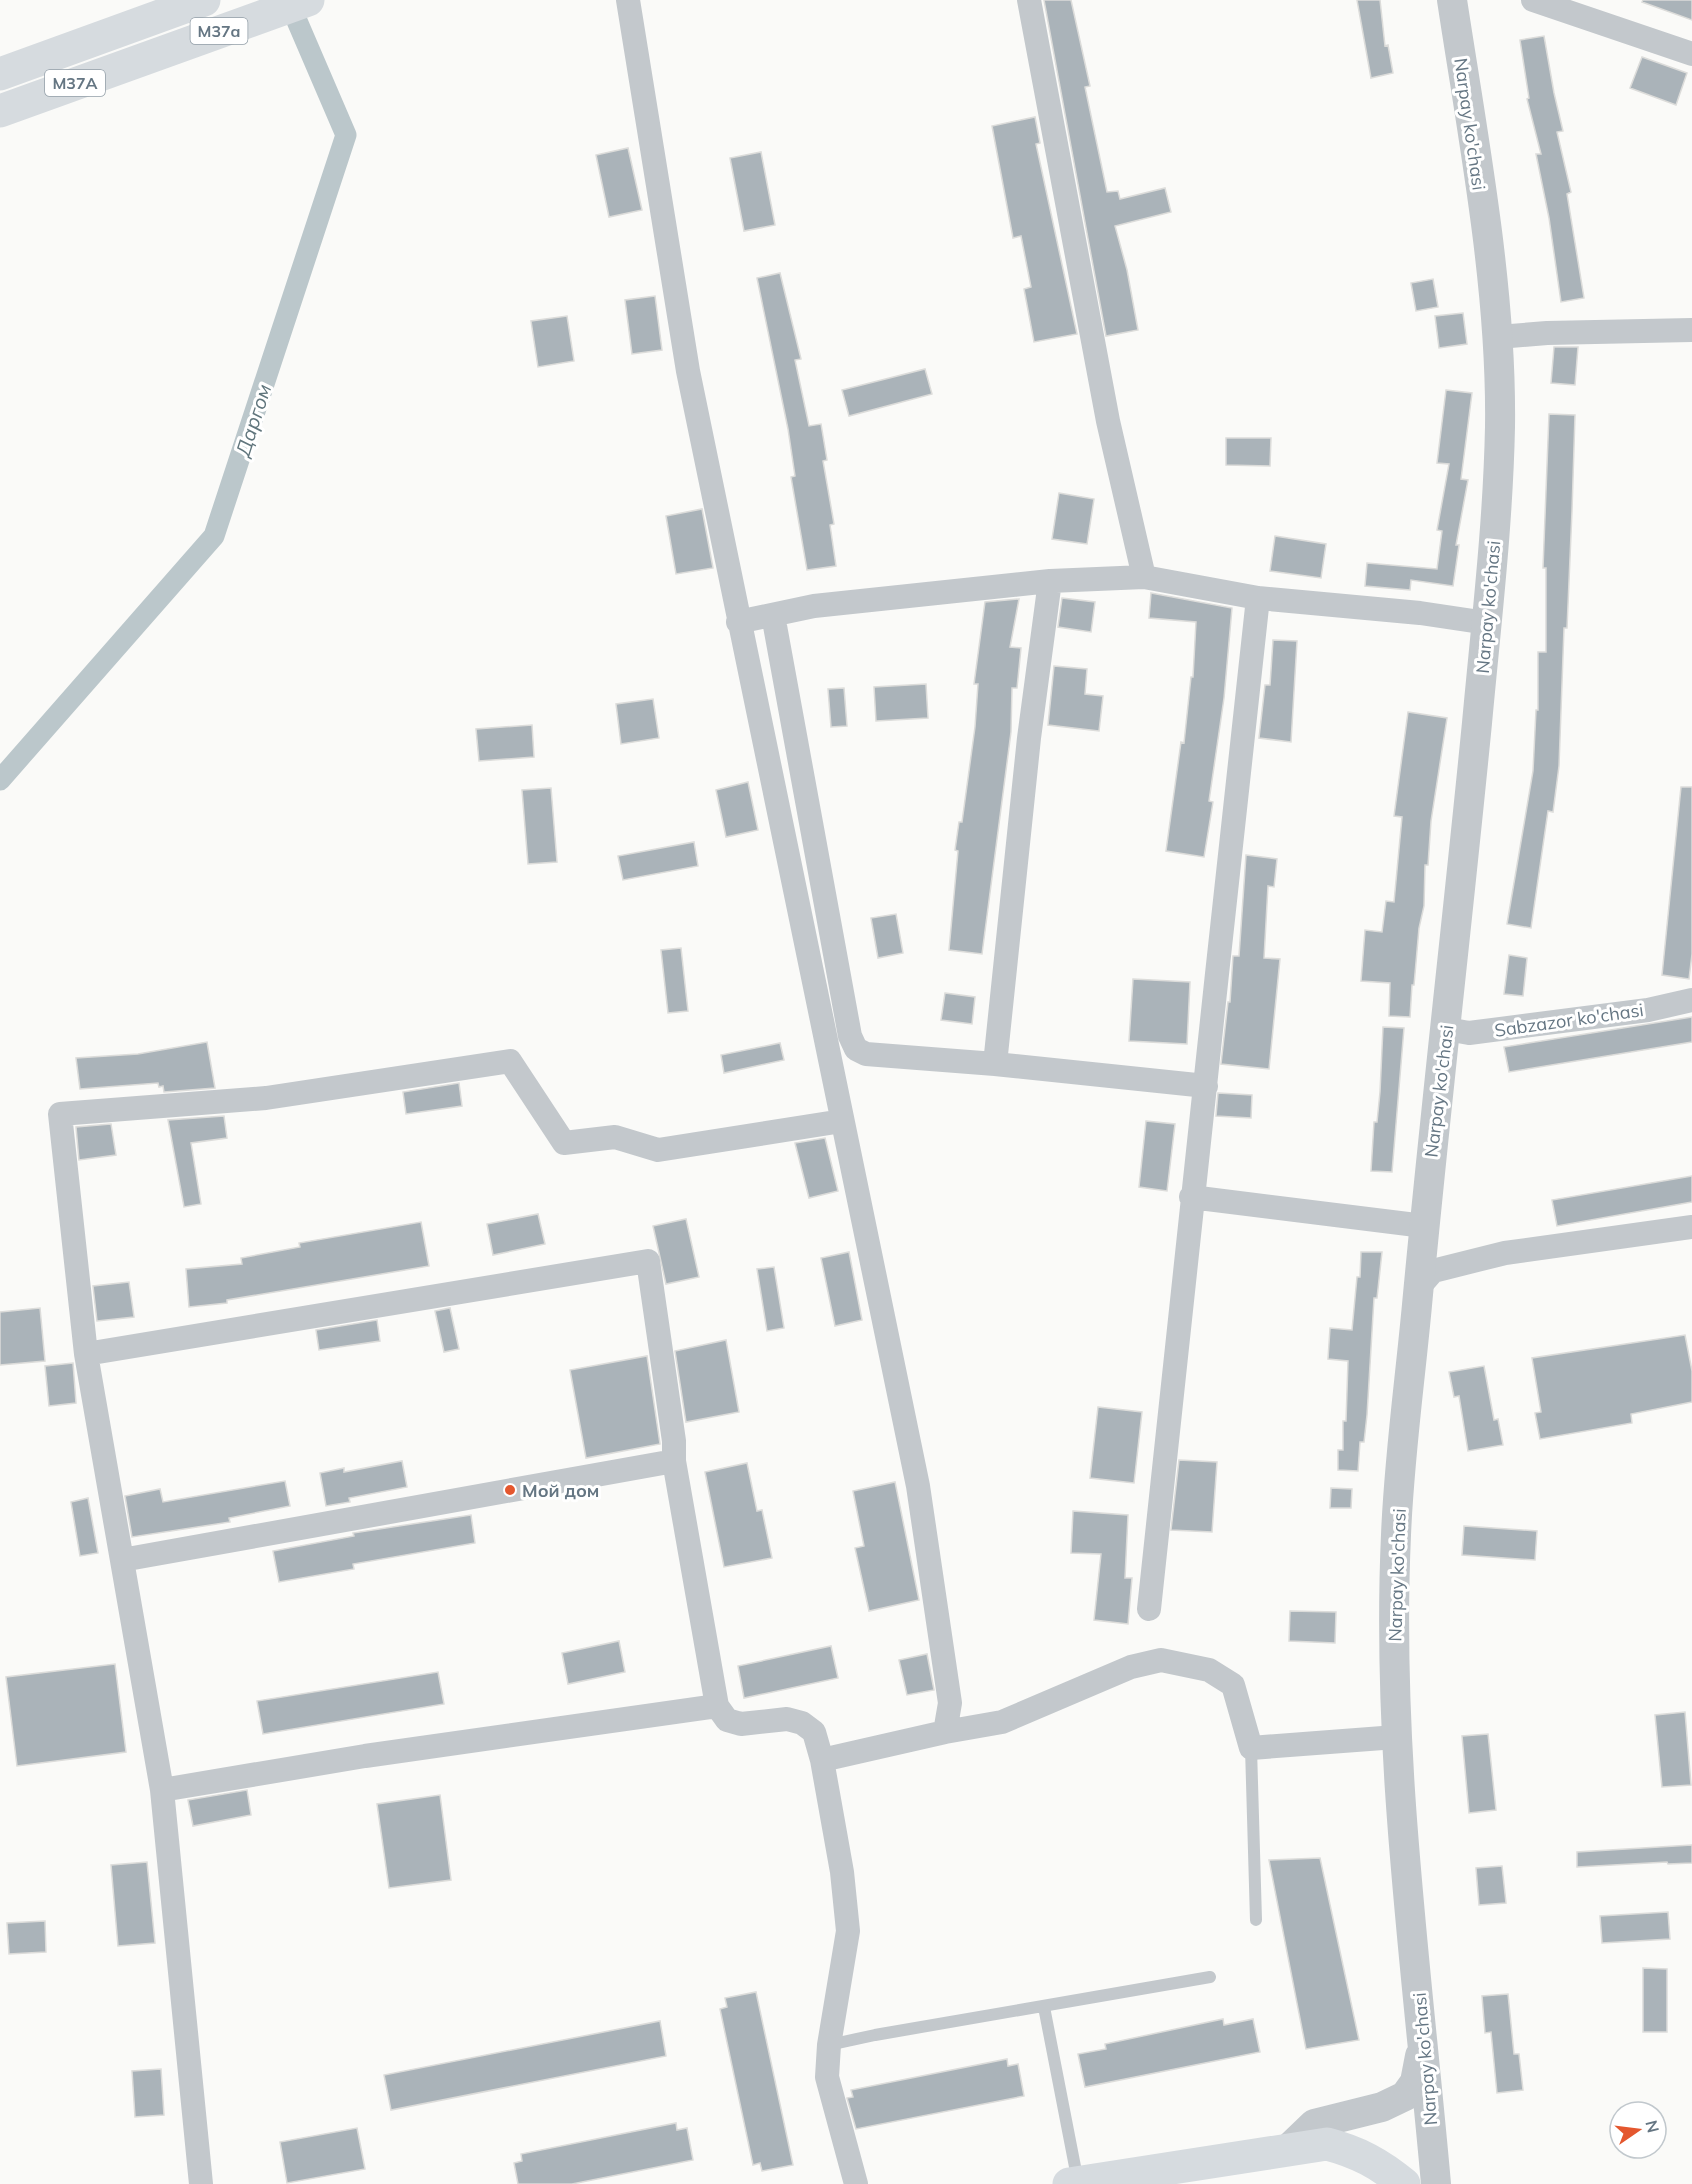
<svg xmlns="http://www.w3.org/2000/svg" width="1692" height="2184" viewBox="0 0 1692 2184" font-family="Mulish,sans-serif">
	<rect width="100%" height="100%" fill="#fafaf8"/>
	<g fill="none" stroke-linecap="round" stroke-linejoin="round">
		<!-- canal -->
		<path stroke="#bbc7cb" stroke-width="21" d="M0,780L214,536L346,135L288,0"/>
	</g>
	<!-- building -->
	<path fill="#aab3b9" stroke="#dcdcda" stroke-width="1.5" d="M1044,0H1071L1090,86L1085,87L1107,192L1118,191L1120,199L1165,188L1171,212L1115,226L1127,270L1138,330L1106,336Z
		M1357,0H1380L1385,46L1388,45L1393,73L1371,78Z
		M1643,0H1692V20L1642,2Z
		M1544,36L1554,93L1563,131L1557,132L1571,192L1567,194L1584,298L1561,302L1549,218L1536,154H1541L1527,99L1529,98L1520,40Z
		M1642,57L1687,73L1676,105L1630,88Z
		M1035,117L1040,143L1036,144L1077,334L1034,342L1024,289L1031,287L1021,236L1013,238L992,126Z
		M628,148L642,210L609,217L596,155Z
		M761,152L775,225L744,231L730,158Z
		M780,273L801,359L795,360L809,426L821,424L827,460L823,461L834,524L830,525L836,566L807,570L791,477L795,476L788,429L757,278Z
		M1433,279L1438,307L1416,311L1411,283Z
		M655,296L662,350L632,354L625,300Z
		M1463,313L1467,344L1439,348L1435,316Z
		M567,316L574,361L538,367L531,321Z
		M1554,347H1578L1575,385L1551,383Z
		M925,369L932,394L849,416L842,390Z
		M1446,390L1472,393L1461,479L1468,480L1456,545H1459L1453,586L1411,580L1410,590L1365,586L1367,563L1437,569L1442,531L1437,530L1449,464L1437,463Z
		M1549,414L1575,415L1572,511L1567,628H1564L1559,766L1553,812L1548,811L1531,928L1507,924L1533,771L1536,710H1538V652H1546V568H1543Z
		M1226,438H1271L1270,466L1226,465Z
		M1059,493L1094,499L1087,544L1052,539Z
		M702,509L713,568L676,574L666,516Z
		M1275,536L1326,544L1321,578L1270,571Z
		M1151,593L1232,608L1224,698L1209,801L1213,802L1204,857L1166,851L1181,742L1184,743L1191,677H1193L1196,622L1149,618Z
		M1062,598L1095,602L1091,632L1058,627Z
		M1019,599L1010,647L1021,648L1017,688H1012L1011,732L982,954L949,950L958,851L955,850L959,822H962L975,727L978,684H974L985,602Z
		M1273,640L1297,641L1291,742L1259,738L1265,685H1270Z
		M1054,666L1087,669L1085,694L1103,696L1099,731L1048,725Z
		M926,684L928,718L876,721L874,687Z
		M844,688L847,726L831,727L828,689Z
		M653,699L659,738L621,744L616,704Z
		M1408,712L1447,718L1431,821L1428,865H1425L1424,906L1419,928L1414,985H1412L1410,1017L1389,1016L1390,983L1361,981L1365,930L1382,932L1386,901L1394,902L1402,817L1394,816Z
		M532,725L534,757L479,761L476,729Z
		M748,782L758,830L726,837L716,790Z
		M1681,787H1692V954L1689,979L1662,975Z
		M551,788L557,862L528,864L522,790Z
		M694,842L698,866L623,880L618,856Z
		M1246,855L1277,859L1274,887L1268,886L1264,958L1280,959L1269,1069L1221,1064L1228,1002H1230L1233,956H1239Z
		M896,914L903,953L878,958L871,918Z
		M681,948L688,1011L668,1013L661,950Z
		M1509,955L1527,958L1523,996L1504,994Z
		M1133,979L1190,982L1187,1044L1129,1041Z
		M945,993L975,997L972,1024L941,1020Z
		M1692,1017V1042L1509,1072L1504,1047Z
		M1383,1027L1404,1028L1392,1172L1371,1171L1374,1122H1377L1380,1092Z
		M207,1042L215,1088L164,1092L163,1086L159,1087L158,1083L80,1089L76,1058L138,1054Z
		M780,1043L784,1060L724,1073L721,1055Z
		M459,1083L462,1106L406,1114L403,1092Z
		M1218,1093L1252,1095L1251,1118L1216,1116Z
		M224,1116L227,1138L191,1143L201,1204L184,1207L168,1120Z
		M1146,1121L1175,1124L1167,1191L1139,1187Z
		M111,1124L116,1155L79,1160L76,1127Z
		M825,1138L838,1191L809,1198L795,1143Z
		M1692,1176V1202L1557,1226L1552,1200Z
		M538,1214L545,1244L493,1255L487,1224Z
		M686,1219L699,1277L666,1284L653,1226Z
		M421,1222L429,1266L227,1300V1303L189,1307L186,1269L242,1264L241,1258L300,1247L299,1243Z
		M849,1252L862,1320L835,1326L821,1258Z
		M1361,1252H1382L1377,1298H1374L1367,1415L1364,1442H1360L1358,1471L1338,1470V1450H1343V1421H1346L1348,1361L1328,1359L1330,1328L1352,1330L1357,1277H1360Z
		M774,1267L784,1328L767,1331L757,1269Z
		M129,1282L134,1317L97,1321L93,1286Z
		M40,1308L45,1361L0,1365V1312Z
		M450,1308L459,1349L444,1352L435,1311Z
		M377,1320L380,1341L319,1350L316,1330Z
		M1685,1335L1692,1371V1402L1631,1414L1632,1423L1540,1439L1535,1413L1541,1412L1532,1358Z
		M726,1340L739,1412L686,1422L675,1351Z
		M647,1356L660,1444L586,1458L570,1370Z
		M73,1363L76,1403L49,1406L45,1366Z
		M1484,1366L1494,1420L1498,1419L1503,1445L1468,1451L1459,1396L1454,1397L1449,1372Z
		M1098,1407L1142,1412L1134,1483L1090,1478Z
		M1179,1460L1217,1462L1212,1532L1171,1530Z
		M402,1461L407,1487L349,1498L350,1502L326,1506L320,1473L344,1468V1472Z
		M747,1463L757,1511L762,1510L772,1558L724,1567L705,1472Z
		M285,1481L290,1506L229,1518L230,1522L132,1537L125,1496L160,1489L163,1502Z
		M895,1482L919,1600L869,1611L855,1548L864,1546L853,1491Z
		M1331,1488L1352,1489L1351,1508H1330Z
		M88,1498L98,1553L80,1556L71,1502Z
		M1073,1511L1128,1515L1125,1578H1132L1128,1624L1094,1620L1101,1554L1071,1553Z
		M471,1515L475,1543L353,1564L354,1569L279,1582L273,1551L354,1536L353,1533Z
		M1464,1526L1537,1531L1535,1560L1462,1555Z
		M1290,1611L1336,1612L1335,1643L1289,1641Z
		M619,1641L625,1672L568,1684L562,1653Z
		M831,1646L838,1678L744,1698L738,1666Z
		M927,1654L934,1690L907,1695L899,1660Z
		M115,1664L126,1752L17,1766L6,1677Z
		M438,1672L444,1704L263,1734L257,1701Z
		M1685,1712L1691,1785L1662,1787L1655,1715Z
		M1488,1734L1496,1810L1469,1813L1462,1736Z
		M247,1790L251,1815L193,1826L188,1800Z
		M440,1795L451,1880L389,1888L377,1804Z
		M1692,1845V1863L1668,1864L1667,1862L1577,1867V1852Z
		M1320,1858L1359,2040L1306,2049L1269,1860Z
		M147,1862L155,1943L118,1946L111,1865Z
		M1502,1866L1506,1903L1479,1905L1476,1868Z
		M1668,1912L1670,1939L1602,1943L1600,1916Z
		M45,1921L46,1952L9,1954L7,1923Z
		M1643,1968L1667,1969V2032H1643Z
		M756,1992L793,2165L762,2171L760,2163L753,2165L720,2009L727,2007L725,1998Z
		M1508,1994L1514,2054H1519L1523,2090L1497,2093L1491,2032L1485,2033L1482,1996Z
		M1223,2019L1224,2025L1253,2019L1260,2052L1085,2087L1078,2054L1106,2049L1105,2044Z
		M660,2021L666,2056L391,2110L384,2075Z
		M1007,2059L1008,2066L1018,2064L1024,2096L856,2129L847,2098L853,2097L851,2090Z
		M161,2069L164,2115L135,2117L132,2071Z
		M676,2123L677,2130L687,2128L693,2160L572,2184H518L514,2163L522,2161L521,2154Z
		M357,2128L365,2169L287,2183L280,2142Z"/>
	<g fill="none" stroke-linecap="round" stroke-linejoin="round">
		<!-- service -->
		<path stroke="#c3c8cc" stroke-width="12" d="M1251,1748L1256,1920
			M1044,2007L1078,2182
			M829,2045L875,2035L1210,1977"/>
		<!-- minor -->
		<path stroke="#c3c8cc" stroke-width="24" d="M628,0L688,371L918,1486L950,1703L945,1732L822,1760
			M1029,0L1108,421L1144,577
			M1533,0L1692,54
			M1498,337L1547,333L1692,330
			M1050,581L1029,738L995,1064L1206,1086
			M773,615L850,1036L856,1049L866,1054L995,1064
			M738,622L814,606L1050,581L1144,577L1258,598L1420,613L1487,623
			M1447,1029L1469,1033L1648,1010L1692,1000
			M842,1121L658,1150L615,1137L564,1143L510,1061L266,1098L60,1114L86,1354L648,1261L674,1441V1461L717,1706L727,1720L741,1724L787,1719L802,1723L814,1732L822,1760L842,1872L848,1931L829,2045L827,2077L856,2184
			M1191,1197L1424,1226
			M1419,1287L1433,1271L1505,1253L1692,1227
			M86,1354L162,1790
			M122,1560L674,1461
			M1149,1609C1183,1272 1222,935 1258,598
			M945,1732L1002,1722L1131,1667L1161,1660L1209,1670L1233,1685L1251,1748L1396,1737
			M201,2184L162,1790L365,1756L717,1706"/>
		<!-- tertiary -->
		<path stroke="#c3c8cc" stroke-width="30" d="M1289,2148L1314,2124L1382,2107L1405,2096L1415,2082L1420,2056
			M1436,2184C1417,1969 1386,1752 1396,1535C1399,1458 1410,1381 1417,1305C1435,1111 1458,917 1477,723C1486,625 1498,526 1500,427C1502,288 1473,138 1452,0"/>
		<!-- secondary -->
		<path stroke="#d6dbdf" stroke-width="33" d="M1069,2184L1327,2144C1358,2152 1380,2164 1404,2184"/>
		<!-- trunk -->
		<path stroke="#d6dbdf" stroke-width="33" d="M0,74L204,0
			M0,111L308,0"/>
	</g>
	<!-- markers -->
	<circle fill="#e4572e" stroke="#fff" stroke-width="2" cx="510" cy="1490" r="6"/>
	<g text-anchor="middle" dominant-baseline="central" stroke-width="6" stroke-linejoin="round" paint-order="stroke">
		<!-- shield labels -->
		<g fill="#fff" stroke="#939fa8" stroke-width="1.5">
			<rect x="190.5" y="18" width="57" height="26" rx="4.5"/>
			<rect x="45" y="70" width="60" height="26" rx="4.5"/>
		</g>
		<g font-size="16" font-weight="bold" fill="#657683">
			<text x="219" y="31">M37a</text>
			<text x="75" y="83">M37A</text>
		</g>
		<!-- street labels -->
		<g font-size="18" fill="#657683" stroke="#fff">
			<text transform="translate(1470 124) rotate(82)">Narpay ko'chasi</text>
			<text transform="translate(1488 607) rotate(-85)">Narpay ko'chasi</text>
			<text transform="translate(1569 1020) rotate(-8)">Sabzazor ko'chasi</text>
			<text transform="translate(1439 1091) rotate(-83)">Narpay ko'chasi</text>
			<text transform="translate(1397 1575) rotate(-88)">Narpay ko'chasi</text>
			<text transform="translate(1425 2059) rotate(-95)">Narpay ko'chasi</text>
		</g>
		<!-- poi labels -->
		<g font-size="18" font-weight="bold" fill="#657683" stroke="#fff" text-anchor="start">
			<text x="522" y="1490">Мой дом</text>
		</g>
		<!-- water labels -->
		<g font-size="20" font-style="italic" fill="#60757c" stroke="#fff">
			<text transform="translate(253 420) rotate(-72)">Даргом</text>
		</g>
	</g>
	<!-- north arrow -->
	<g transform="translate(1638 2130) rotate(76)"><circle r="28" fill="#ffffff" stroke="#c1c8cd" stroke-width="1.5"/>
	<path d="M0-4.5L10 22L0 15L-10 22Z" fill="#e4572e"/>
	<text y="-9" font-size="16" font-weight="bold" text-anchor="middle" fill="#657683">N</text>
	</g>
</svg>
